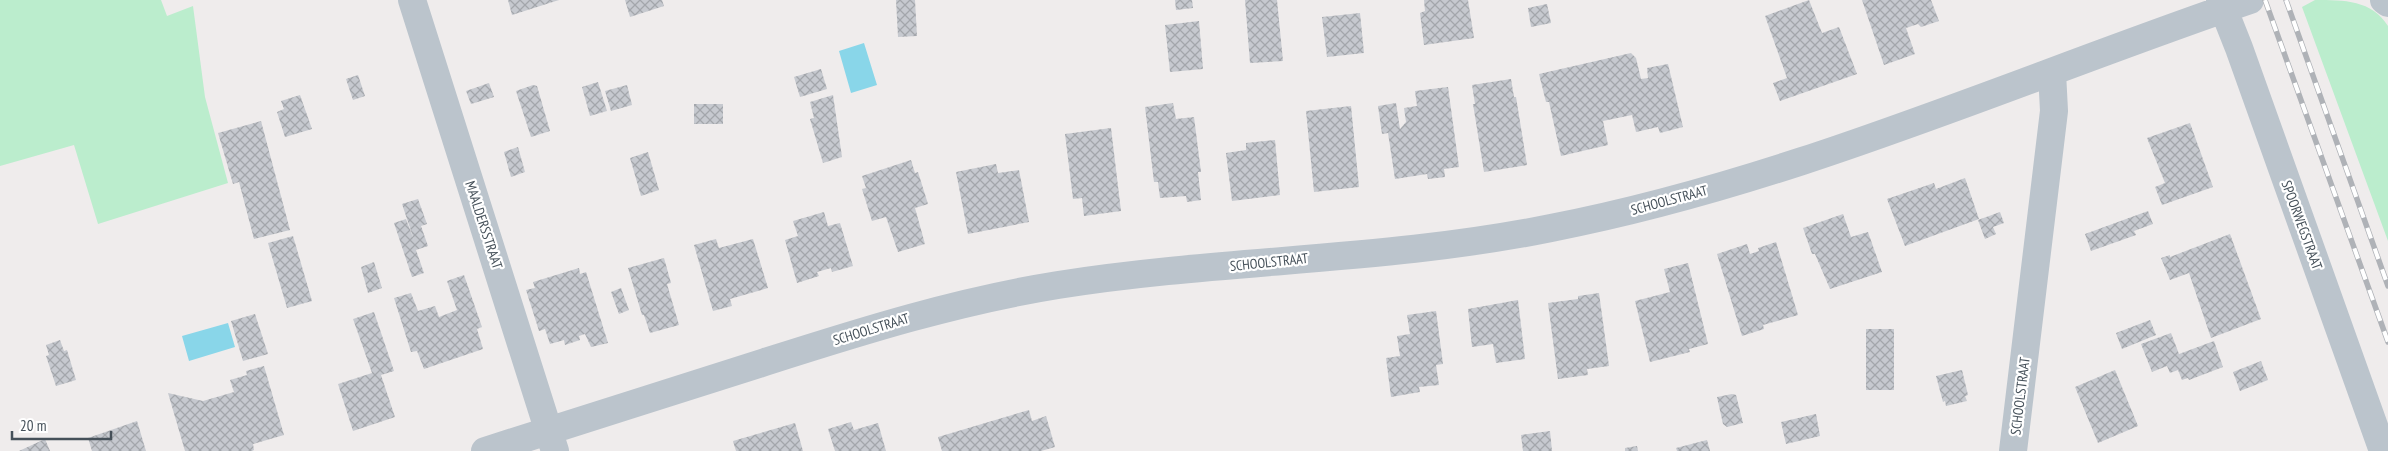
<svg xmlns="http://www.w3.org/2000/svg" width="2388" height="451" viewBox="0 0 2388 451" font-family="'PT Sans Narrow',sans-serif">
	<defs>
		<pattern id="building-cross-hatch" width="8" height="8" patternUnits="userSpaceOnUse" patternTransform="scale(1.25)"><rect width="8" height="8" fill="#c6c9cf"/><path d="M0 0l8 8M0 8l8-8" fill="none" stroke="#a3a6ab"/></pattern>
	</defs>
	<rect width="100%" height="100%" fill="#efecec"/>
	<!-- grass -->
	<path fill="#bbedcd" d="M0,0H161L167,16L193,6L205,97L228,183L98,224L74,145L0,166Z
		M2315,0C2344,0 2372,0 2388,26V241L2302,7Z"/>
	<!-- water -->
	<path fill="#89d6e9" d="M864,43L877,85L851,93L839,51Z
		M228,323L235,347L189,361L182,336Z"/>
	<!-- building -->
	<path fill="url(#building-cross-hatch)" d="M508,0H559L512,15Z
		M625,0H662L664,6L630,17Z
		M896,0H915L917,36L898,37Z
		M1175,0H1192L1193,8L1176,10Z
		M1245,0H1277L1283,61L1250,63Z
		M1424,0H1468L1474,38L1424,45L1420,13L1425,11Z
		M1809,0L1822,33L1839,27L1857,74L1780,101L1773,83L1787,78L1765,16Z
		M1862,0H1931L1939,21L1921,27L1918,24L1906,28L1915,54L1884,65Z
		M1547,4L1551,23L1531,27L1528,8Z
		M1360,13L1364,53L1327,57L1322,17Z
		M1199,21L1203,69L1170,72L1165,25Z
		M1631,53L1636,58L1641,79L1648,78L1647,68L1668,64L1683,127L1660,133L1658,127L1636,132L1632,115L1603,121L1608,145L1561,156L1549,102H1546L1539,74Z
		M821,69L827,89L800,97L794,77Z
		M358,75L365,96L353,100L346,79Z
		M1511,79L1514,97H1516L1527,165L1484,172L1473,104H1475L1472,85Z
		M598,82L607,111L590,116L582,87Z
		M489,83L494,97L471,104L466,91Z
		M533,85L537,86L550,131L531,137L516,91Z
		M627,85L632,105L611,111L605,91Z
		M1448,87L1459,167L1444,169L1445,177L1428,179L1427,174L1395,179L1388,133L1382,134L1378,106L1396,103L1400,129L1406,122L1404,108L1417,106L1415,91Z
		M300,95L312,129L285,137L277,112L284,109L281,101Z
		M833,95L842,157L823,163L810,119L814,118L810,102Z
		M1173,103L1176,119L1194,117L1201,172H1198L1201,200L1187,202L1186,196L1160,198L1158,182H1154L1145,107Z
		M694,104H723V124H694Z
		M1351,106L1359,187L1314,192L1306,111Z
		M261,121L290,230L254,239L239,182L233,184L218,133Z
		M2190,123L2213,187L2162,205L2155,187L2165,183L2147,138Z
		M1111,128L1121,211L1084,216L1082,198L1073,199L1065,134Z
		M1275,140L1280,195L1232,201L1226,153L1246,150V143Z
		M518,147L525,172L511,177L504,152Z
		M648,152L659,190L641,196L630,158Z
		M911,160L915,173L918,172L928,204L915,208L925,244L898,252L886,217L872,221L862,189L866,188L862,176Z
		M996,164L998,173L1019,170L1029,222L968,234L956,172Z
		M1965,178L1979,219L1905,246L1887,199L1934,183L1936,189Z
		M418,199L427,224L421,226L428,246L416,250L424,273L412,277L394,223L406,219L414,240L402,204Z
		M2148,211L2153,224L2134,231L2136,235L2091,251L2085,234Z
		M824,212L828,226L840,223L853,266L832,272L831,268L817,272L819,276L797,283L785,240L798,236L793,221Z
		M2000,212L2004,223L1993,227L1996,234L1985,239L1978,220Z
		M1843,214L1851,237L1868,232L1882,272L1830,289L1815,254H1812L1803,228Z
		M2230,234L2261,319L2211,338L2189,273L2170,280L2161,258L2170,255V257Z
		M293,236L312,301L287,308L268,243Z
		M716,239L719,248L753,239L768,288L730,299L732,306L713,311L694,245Z
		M1776,242L1798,315L1763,325L1764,329L1742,336L1717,254L1747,244L1750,254L1759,251L1758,248Z
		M664,258L671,283L667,284L679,325L650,333L644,315H642L628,268Z
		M374,262L382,288L368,293L361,267Z
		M1688,263L1708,344L1689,349L1690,352L1650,362L1635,301L1670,292L1664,269Z
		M579,268L580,274L586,272L608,343L591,347L585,334L579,336L580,340L565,345L564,340L550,344L545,329L539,331L526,290L535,288L533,282Z
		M464,275L482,327L477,329L483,349L424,369L417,351L411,352L394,298L411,293L418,311L435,306L439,317L457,310L447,281Z
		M621,288L629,310L619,314L611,292Z
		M1599,293L1609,366L1587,369L1588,375L1558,379L1548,303L1578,299V296Z
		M1518,300L1525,359L1496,363L1493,344L1472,347L1468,309Z
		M1436,311L1443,364L1436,365L1439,385L1419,387L1420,392L1391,397L1386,358L1400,356L1397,336L1410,334L1407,315Z
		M374,312L394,371L381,375L395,417L353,431L338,384L372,373L353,319Z
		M255,314L268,354L243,361L231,321Z
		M2150,320L2156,335L2122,349L2116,333Z
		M1866,329H1894V390H1866Z
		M2171,333L2179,354L2214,341L2223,367L2189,380L2188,378L2182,380L2178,370L2170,373L2167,366L2152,372L2141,344Z
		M60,340L64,351L67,350L76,380L56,386L46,356L49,355L46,345Z
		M2261,361L2268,380L2240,391L2233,372Z
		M264,366L284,435L253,444L254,450L252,451H185L168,393L203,401L234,392L230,380L247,375L246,371Z
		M1962,370L1968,395L1965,396L1967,401L1946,406L1945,401L1943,402L1936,376Z
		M2115,370L2138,426L2098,443L2075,387Z
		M1732,394L1736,395L1743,423L1727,427L1723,424L1717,397Z
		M1029,410L1032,421L1046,416L1055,447L1041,451H942L938,437Z
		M1816,414L1820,436L1786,444L1781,422Z
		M137,421L146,451H92L88,438Z
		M851,422L854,430L878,423L886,451H835L828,429Z
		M795,423L803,451H736L733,441Z
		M1550,431L1552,451H1523L1521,435Z
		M45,439L50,451H19Z
		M1707,440L1710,451H1677L1676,448Z
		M1637,446L1638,451H1625V448Z"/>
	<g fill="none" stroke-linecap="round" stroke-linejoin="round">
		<!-- minor -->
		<path stroke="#bbc4cc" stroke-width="28" d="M412,0L555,451
			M2220,0L2239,48L2383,451
			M2384,0L2388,3
			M485,451C578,421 672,392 765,362C862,331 958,301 1058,285C1222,259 1389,261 1551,228C1793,181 2018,79 2250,0
			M2013,451L2054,111L2052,72"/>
		<defs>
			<path id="rail" d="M2265,0L2388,342
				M2286,0L2388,286"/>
		</defs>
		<!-- rail casing -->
		<use href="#rail" stroke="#afb2b7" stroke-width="5.5"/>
		<!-- rail -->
		<use href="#rail" stroke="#fff" stroke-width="4" stroke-dasharray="11" stroke-linecap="butt"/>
	</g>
	<g text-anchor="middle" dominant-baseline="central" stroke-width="4.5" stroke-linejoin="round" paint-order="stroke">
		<!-- street labels -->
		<g font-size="14" fill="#455059" stroke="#fff">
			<text transform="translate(1669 200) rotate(-15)">SCHOOLSTRAAT</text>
			<text transform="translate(484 225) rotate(72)">MAALDERSSTRAAT</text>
			<text transform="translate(2302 225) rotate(70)">SPOORWEGSTRAAT</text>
			<text transform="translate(1269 262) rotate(-6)">SCHOOLSTRAAT</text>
			<text transform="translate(871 329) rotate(-17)">SCHOOLSTRAAT</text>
			<text transform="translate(2020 396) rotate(-83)">SCHOOLSTRAAT</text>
		</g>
	</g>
	<!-- scale -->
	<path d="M12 431v8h99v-8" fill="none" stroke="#455059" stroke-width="2.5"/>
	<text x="20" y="431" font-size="15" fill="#455059" stroke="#ffffff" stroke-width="4" paint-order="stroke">20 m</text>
</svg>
